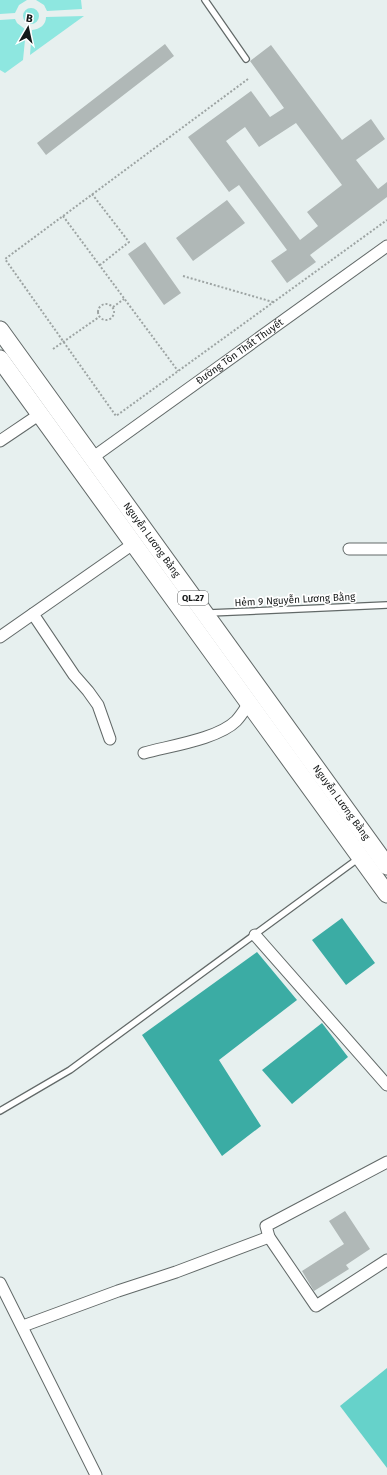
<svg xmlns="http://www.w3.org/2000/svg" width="387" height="1475" viewBox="0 0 387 1475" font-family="'Fira Sans',sans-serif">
	<rect width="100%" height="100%" fill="#e7f0ef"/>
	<!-- green -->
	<path fill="#8ee7e0" d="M0,0H27L19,5L15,13L0,14Z
		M36,0H81L82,9L47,11L44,5Z
		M23 16a8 8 0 1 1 16 0a8 8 0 1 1-16 0Z
		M84,16L30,55L32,30C40,29 46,25 46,17Z
		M15,19L17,23L26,30L23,60L5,73L0,70V20Z"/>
	<!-- forest -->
	<path fill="#66d2ca" d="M387,1368V1468L340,1406Z"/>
	<!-- water -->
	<path fill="#3baca4" d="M342,918L375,963L346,985L312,940Z
		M257,952L297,1000L219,1060L261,1126L222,1156L142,1035Z
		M322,1023L348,1057L292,1104L262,1070Z"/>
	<!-- building -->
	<path fill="#b0b8b7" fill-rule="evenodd" d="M165,44L174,56L46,155L37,143Z
		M271,45L342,140L371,119L385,139L356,160L378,189L387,182V197L310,255L316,262L287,283L271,261L287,250L239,185L229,192L188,137L251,91L270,117L284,108L250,61ZM296,123L342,185L307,212L318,226L300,240L226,141L245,127L259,147Z
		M227,200L245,223L193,261L176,238Z
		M145,242L181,293L164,305L128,254Z
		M345,1211L370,1249L346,1265L349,1269L314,1291L302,1271L344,1244L329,1221Z"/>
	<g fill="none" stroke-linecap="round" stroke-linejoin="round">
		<defs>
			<path id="service" d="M205,0L246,59
				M209,613L387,605
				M0,1111L70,1070L359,858"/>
			<g id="minor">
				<path d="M0,441L40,414"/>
				<path id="s1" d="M92,458L387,246"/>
				<path d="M349,549H387"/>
				<path d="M33,614L74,675L88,691L98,705L110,739"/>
				<path d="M0,637L133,544"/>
				<path d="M144,753C169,746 218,739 236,721C241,716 245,709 249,703"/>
				<path d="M255,935L387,1085"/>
				<path d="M387,1162L266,1226L269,1237L316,1306L387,1260"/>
				<path d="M0,1283L96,1475"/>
				<path d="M23,1326L118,1291L176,1272L269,1237"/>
			</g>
			<g id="primary">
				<path id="s2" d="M0,330L387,866"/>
				<path d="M0,359L387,894"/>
			</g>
		</defs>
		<!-- service casing -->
		<use href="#service" stroke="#626968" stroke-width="8"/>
		<!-- minor casing -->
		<use href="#minor" stroke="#626968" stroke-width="13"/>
		<!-- primary casing -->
		<use href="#primary" stroke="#626968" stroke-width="19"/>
		<!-- path -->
		<path stroke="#9da4a3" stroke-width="2" stroke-dasharray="2 2" stroke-linecap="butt" d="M248,79L5,259L116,416L387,220
			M92,194L129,242L100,265
			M63,216L178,371
			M183,276L273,302
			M98 312a8 8 0 1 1 16 0a8 8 0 1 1-16 0Z
			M113,307L124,299
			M53,349L99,317"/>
		<!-- service -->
		<use href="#service" stroke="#fff" stroke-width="5.5"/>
		<!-- minor -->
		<use href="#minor" stroke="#fff" stroke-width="11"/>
		<!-- primary -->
		<use href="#primary" stroke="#fff" stroke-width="17"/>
	</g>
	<g text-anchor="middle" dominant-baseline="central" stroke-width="3.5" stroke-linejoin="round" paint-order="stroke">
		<!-- shield labels -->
		<rect fill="#fff" stroke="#5b5d5d" stroke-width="1" x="178" y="591" width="30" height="14" rx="3"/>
		<g font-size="9" font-weight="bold" fill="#151818">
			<text x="193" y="598">QL.27</text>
		</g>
		<!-- street labels -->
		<g font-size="10" fill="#151818" stroke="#fff">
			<text stroke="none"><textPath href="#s1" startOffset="182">Đường Tôn Thất Thuyết</textPath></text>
			<text stroke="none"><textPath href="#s2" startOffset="259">Nguyễn Lương Bằng</textPath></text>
			<text transform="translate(295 600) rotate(-3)">Hẻm 9 Nguyễn Lương Bằng</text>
			<text stroke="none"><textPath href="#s2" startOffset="583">Nguyễn Lương Bằng</textPath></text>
		</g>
	</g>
	<!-- north arrow -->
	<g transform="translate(28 28) rotate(9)" stroke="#ffffff" stroke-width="3" paint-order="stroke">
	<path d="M0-3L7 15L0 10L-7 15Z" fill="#151818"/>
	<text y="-6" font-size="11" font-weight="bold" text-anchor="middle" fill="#151818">B</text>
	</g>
</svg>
